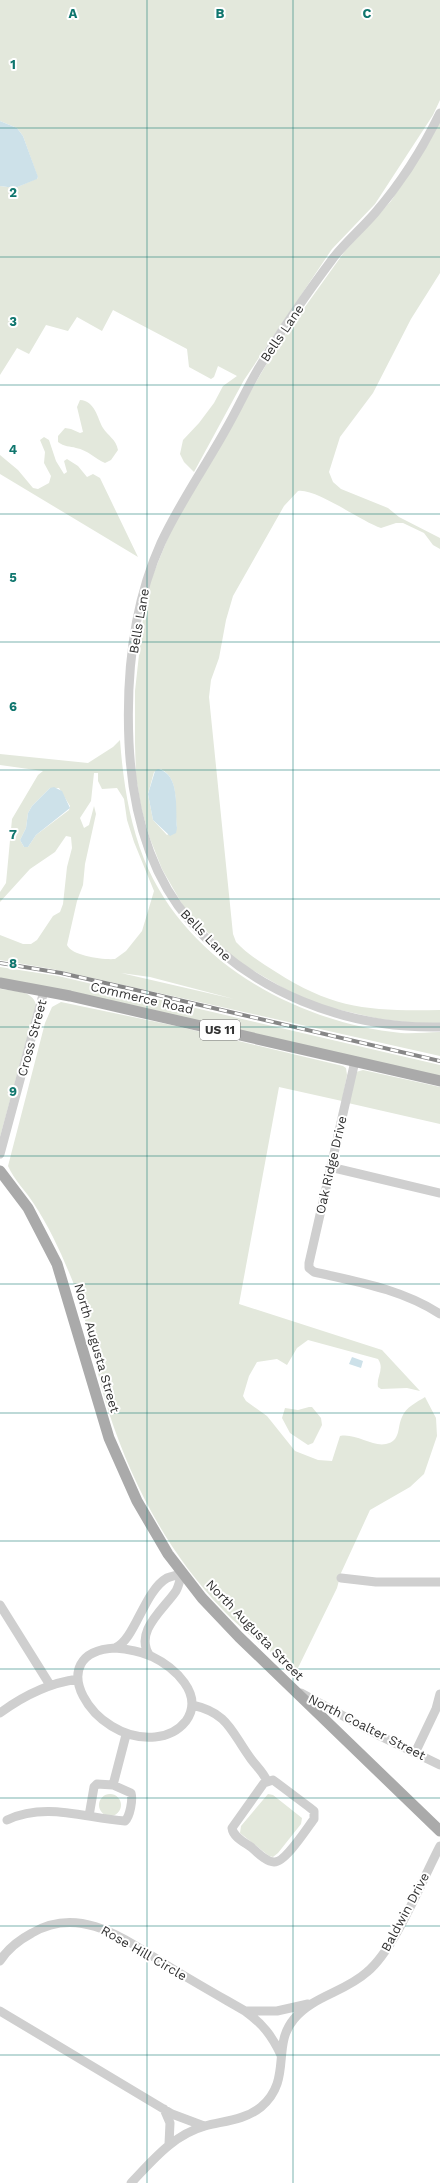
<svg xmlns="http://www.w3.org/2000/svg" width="440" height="2183" viewBox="0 0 440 2183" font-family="'Work Sans',sans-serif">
	<rect width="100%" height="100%" fill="#fff"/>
	<!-- green -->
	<path fill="#e3e8dc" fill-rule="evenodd" d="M0,0H440V100L433,115L375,204L332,249L244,380L194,472L184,462L180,454L183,440L199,423L214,403L223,386L237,376L218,366L214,377L211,379L189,367L187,349L113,310L102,331L77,317L68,331L46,325L29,354L17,348L0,375V186L15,188L38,178L23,136L17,128L0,121Z
		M440,121V273L411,319L373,393L340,437L329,472L333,482L341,489L388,508L399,517L440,538V549L433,545L424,533L403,523H396L381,528C362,522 316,488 298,491L284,506L233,596L226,620L219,658L211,680L209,697L233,934L236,942C247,954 262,963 276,972C335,1010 372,1011 440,1010V1023H414L380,1019L327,1007L297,996L235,960L186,911L162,869L149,836L141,807L136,777L135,743V691L144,609L150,582L174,523L277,346L345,251L391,201L428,144ZM161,769C181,780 174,808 177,828L167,835L153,820L148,794L154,772Z
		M80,400C95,401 97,417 103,428C108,436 116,439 118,450L111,460L105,463C95,459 88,450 76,448C70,446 64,447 58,442V436L65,428L71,429L80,433L83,432L77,407Z
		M44,437L49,440L56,461L64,474L67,472L64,461L67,459L78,466L87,477L93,474L100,478L138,557L0,474V455L18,470L33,488L38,489L49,483L51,476L44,463L45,452L40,440Z
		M120,740C123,780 129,821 144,859C185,961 295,1022 401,1033C414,1034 427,1032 440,1032V1056L52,969L0,960V935L23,944H31L37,940L53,916L60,912L63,904L67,867L72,848L71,837L66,836L55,852L30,869L0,902V892L6,883L12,819L38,775L43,771L0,765V754L88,763L113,747ZM94,773H98V781L102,789L117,788L124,799L127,820L134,842L154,891L142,931L126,951L115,959C103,960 72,956 67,945L77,901L83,885L85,864L96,814L94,806L89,825L84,828L80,818L91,801ZM50,788H59L70,806L69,810L36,835L28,847H24L20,840L26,828L28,813L32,806ZM121,973L150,977L234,999Z
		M0,967L58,976L440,1065V1076L0,979Z
		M0,989C13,991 33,990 36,1005L0,1137Z
		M61,1002L176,1026L343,1066L346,1068L347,1075L342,1101L279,1087L239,1304L382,1350L420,1391L407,1388L381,1389L378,1387C376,1377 385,1369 378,1359L308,1340L297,1348L287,1365L277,1359L257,1362L249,1376L243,1396L246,1401L267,1416L295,1451L318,1460L332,1461L340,1436C356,1433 372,1447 386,1444C401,1441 397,1427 402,1417C406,1407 417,1402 425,1397L436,1418L437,1436L424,1474L410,1487L370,1510L341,1573L337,1588L296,1672C271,1652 245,1633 223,1610C169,1554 133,1486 109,1413C95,1370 89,1324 73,1282C62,1255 50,1228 34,1204C26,1191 14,1180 8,1166L45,1023L52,1007Z
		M363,1070L440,1087V1124L348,1103L356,1072Z
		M309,1407H312L321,1418L322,1425L313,1443L308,1445L290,1433L282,1418L285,1408L298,1410Z
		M99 1805a11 11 0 1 1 22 0a11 11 0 1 1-22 0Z
		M268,1794L273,1795L302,1818L301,1824L278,1853L273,1857L269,1856L240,1833L241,1826Z"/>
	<!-- water -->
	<path fill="#cde1e9" d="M0,121L17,128L23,136L38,177L37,179L15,188L0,186Z
		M158,769C181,774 175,810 177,828L176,833L170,836L153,820L148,794L155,771Z
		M54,787L62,791L70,808L36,835L28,847H24L20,840L26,828L28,813L32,806L50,788Z
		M352,1357L363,1361L361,1368L349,1364Z"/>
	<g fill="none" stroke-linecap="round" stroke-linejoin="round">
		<!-- minor -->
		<path stroke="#cfcfcf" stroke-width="9" d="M440,113C423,148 400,184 375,213C362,228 347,241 334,257C307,293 280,332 257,371C246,390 237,410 226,429C205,467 179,504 161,543C133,605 126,676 129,743C132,806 147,871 190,921C251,992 346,1029 440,1027
			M355,1061L309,1263V1268L314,1272C358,1282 401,1289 440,1314
			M0,1154L44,991
			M330,1167L440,1193
			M341,1578L376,1582H440
			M0,1605L50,1685
			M115,1648C128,1649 139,1651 151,1656C174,1667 205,1694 186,1721C178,1731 167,1736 155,1737C92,1743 40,1652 115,1648Z
			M115,1648C135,1640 144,1591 167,1578C172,1576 178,1575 182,1573
			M150,1656C133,1632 164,1609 176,1591C179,1586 180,1579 182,1573
			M301,1693L380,1736L440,1765
			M192,1705C229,1713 231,1732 251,1759C257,1767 263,1772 267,1781
			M0,1713C23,1696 49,1683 78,1679
			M415,1753L436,1709L440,1694
			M273,1780L309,1807L314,1811V1819C307,1828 285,1863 274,1862C266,1862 257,1852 251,1847C244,1842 233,1837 232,1828L264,1783Z
			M113,1785L126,1735
			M7,1820C46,1802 84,1818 125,1821C130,1816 133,1800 131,1793L113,1785L97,1784L94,1787L89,1816
			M0,1961C8,1948 19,1940 32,1933C81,1904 127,1941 168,1966C194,1982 219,1996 245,2011C263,2024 272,2036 281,2055
			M0,2011L172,2114L204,2126
			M245,2011H277L308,2004
			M164,2109L170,2123L169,2144
			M131,2183C153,2160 173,2135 205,2126C224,2121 245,2120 261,2107C293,2080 271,2046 294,2019C313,1996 345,1992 367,1972C395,1949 422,1880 440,1846"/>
		<!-- major -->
		<path stroke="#aaa" stroke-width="11" d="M0,983L70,996L440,1081
			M0,1171L28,1208L57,1264L109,1438L137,1501L168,1554L202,1598L239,1637L440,1831"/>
		<defs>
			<path id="rail" d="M0,963L61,973L136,990L440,1061"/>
		</defs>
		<!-- rail casing -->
		<use href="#rail" stroke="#878787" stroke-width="4"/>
		<!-- rail -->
		<use href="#rail" stroke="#fff" stroke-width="2.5" stroke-dasharray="8" stroke-linecap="butt"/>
	</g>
	<!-- grid -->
	<path fill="none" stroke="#0f766e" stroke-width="1" stroke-opacity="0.55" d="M147,0V2183M293,0V2183M0,128H440M0,257H440M0,385H440M0,514H440M0,642H440M0,770H440M0,899H440M0,1027H440M0,1156H440M0,1284H440M0,1413H440M0,1541H440M0,1669H440M0,1798H440M0,1926H440M0,2055H440"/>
	<g text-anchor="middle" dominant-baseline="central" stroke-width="4" stroke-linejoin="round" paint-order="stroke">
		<!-- shield labels -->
		<rect fill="#fff" stroke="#707070" stroke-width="1" x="200" y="1020" width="40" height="20" rx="3"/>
		<g font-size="12" font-weight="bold" fill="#323232">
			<text x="220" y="1030">US 11</text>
		</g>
		<!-- street labels -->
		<g font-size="13" fill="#323232" stroke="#fff">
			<text transform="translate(282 333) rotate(-56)">Bells Lane</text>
			<text transform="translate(139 621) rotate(-80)">Bells Lane</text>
			<text transform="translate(206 935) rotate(46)">Bells Lane</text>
			<text transform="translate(142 998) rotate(13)">Commerce Road</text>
			<text transform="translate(32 1038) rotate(-75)">Cross Street</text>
			<text transform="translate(331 1165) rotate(-77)">Oak Ridge Drive</text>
			<text transform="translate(97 1348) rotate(74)">North Augusta Street</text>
			<text transform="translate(255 1630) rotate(46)">North Augusta Street</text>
			<text transform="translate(367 1727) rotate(27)">North Coalter Street</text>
			<text transform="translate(405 1912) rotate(-62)">Baldwin Drive</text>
			<text transform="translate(144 1953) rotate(30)">Rose Hill Circle</text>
		</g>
	</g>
	<g font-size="13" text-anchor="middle" font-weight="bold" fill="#0f766e" stroke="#fff" stroke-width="4" stroke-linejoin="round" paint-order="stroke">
		<text x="73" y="18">A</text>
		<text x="220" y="18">B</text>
		<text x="367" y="18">C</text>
		<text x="13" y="69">1</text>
		<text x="13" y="197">2</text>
		<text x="13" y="326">3</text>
		<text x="13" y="454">4</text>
		<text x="13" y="582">5</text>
		<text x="13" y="711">6</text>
		<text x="13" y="839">7</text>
		<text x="13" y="968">8</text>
		<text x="13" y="1096">9</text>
	</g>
</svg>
